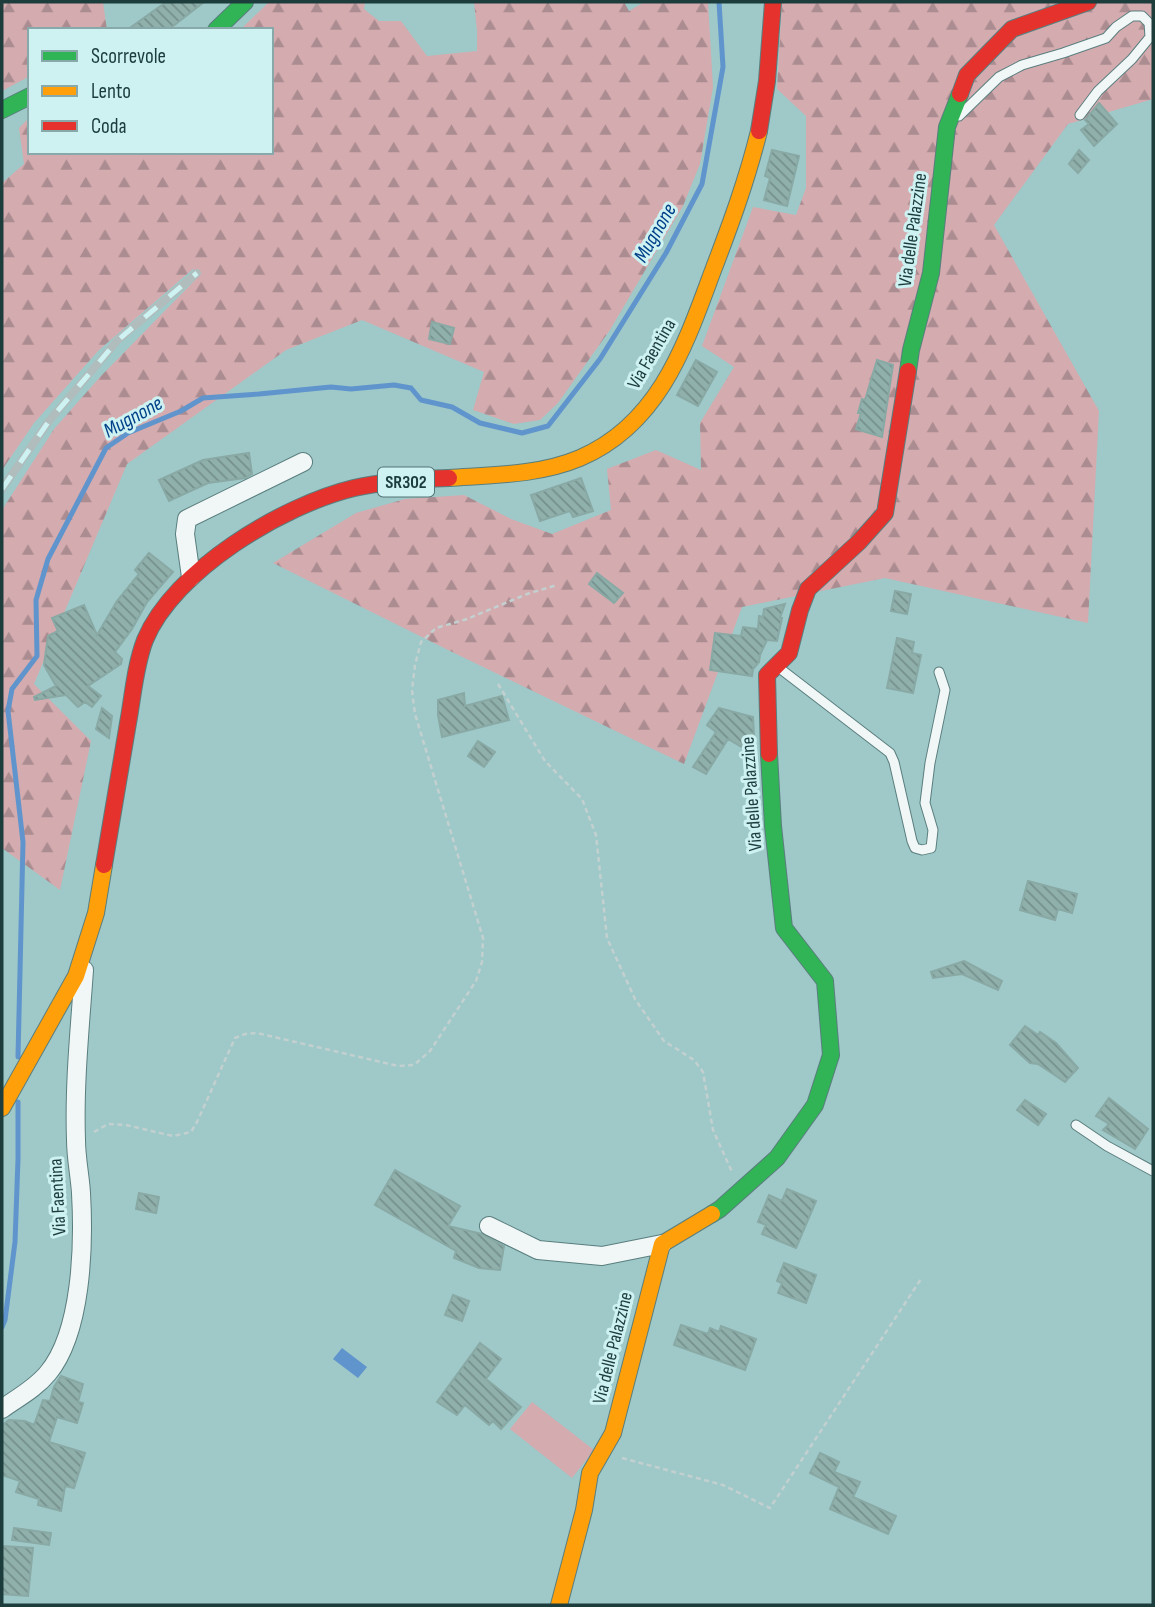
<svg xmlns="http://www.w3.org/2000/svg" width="1155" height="1607" viewBox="0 0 1155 1607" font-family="'Sofia Sans Condensed',sans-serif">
	<defs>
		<pattern id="forest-firs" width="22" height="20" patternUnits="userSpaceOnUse" patternTransform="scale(1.75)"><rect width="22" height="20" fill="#d4abaf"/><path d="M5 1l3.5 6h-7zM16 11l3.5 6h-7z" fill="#ab8c90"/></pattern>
		<pattern id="building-back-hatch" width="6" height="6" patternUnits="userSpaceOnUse" patternTransform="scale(1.75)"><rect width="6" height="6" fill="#90b0ac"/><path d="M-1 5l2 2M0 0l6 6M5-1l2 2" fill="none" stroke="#75908d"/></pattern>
	</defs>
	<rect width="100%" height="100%" fill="#9fc8c8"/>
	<!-- green -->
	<path fill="#d4abaf" d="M532,1402L594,1450L572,1478L510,1429Z"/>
	<!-- forest -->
	<path fill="url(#forest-firs)" d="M12,2H103L107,30H30V76L2,91V4Z
		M269,2H365L364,9L379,21H401L427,56L477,51V31L474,2H624L629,11L644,2H708L713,87L700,164L683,206L610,330L558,403L540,420L514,424L473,410L484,372L362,320L286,350L127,464L34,684L91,741L60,890L2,848V510L54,429L100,377L199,276L193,269L99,350L34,423L2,470V183L24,164L19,128L30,117V152H271V30H240Z
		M782,2H1153V99L1068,124L994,225L1099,411L1088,623L885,578L742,607L684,764L444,648L273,563L356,513L405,499L464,495L511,519L552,534L611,510L607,469L656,450L701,470L700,423L734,367L702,346L753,207L796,215L806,188V116L777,89Z"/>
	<!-- water -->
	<path fill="#5f95cc" d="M342,1348L367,1367L358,1378L333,1359Z"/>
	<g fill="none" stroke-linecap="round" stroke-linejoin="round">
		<!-- stream -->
		<path stroke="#5f95cc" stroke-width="5" d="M18,1057L23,842L8,711L12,689L37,656L36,600L48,559L106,448L128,433L181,411L203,398L259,394L331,387L351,389L394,385L411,388L421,400L452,407L480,423L522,433L548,426L600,359L666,253L702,184L723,67L719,2
			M2,1327L5,1320L15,1242L18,1159V1102"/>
	</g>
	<!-- building -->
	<path fill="url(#building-back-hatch)" stroke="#89a9a5" stroke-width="2" d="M166,2H204L168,30H127Z
		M1099,103L1117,124L1094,146L1081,130L1089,124L1085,120Z
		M772,150L799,156L787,206L764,200L770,178L765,176Z
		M1079,150L1089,160L1078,173L1069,164Z
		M432,322L454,328L450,344L429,339Z
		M696,360L717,372L698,406L677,395Z
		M877,360L893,365L882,437L856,429L861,413H858L862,399L865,400Z
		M249,453L252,474L245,478L208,483L169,501L159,480L203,460Z
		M581,478L593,511L573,517L570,511L540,521L531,495Z
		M149,553L173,572L147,602L132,629L115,652L122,659L121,664L88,686L101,696L92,707L85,702L78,707L66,695L35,700L34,697L56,686L44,665L48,636L58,631L52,618L84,605L97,635L117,601L139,574L135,570Z
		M597,573L623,593L614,603L589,584Z
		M895,591L911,594L907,614L891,611Z
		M785,604L780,618H782L777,641L767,640L760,655L759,662L753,669L752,676L710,670L715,633L741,636L743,627L758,629L759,616L763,617L764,609Z
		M897,638L914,642L912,653L921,655L913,693L887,688Z
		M464,693L465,706L502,696L509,720L442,737L438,715V700Z
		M102,708L112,716L109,738L96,729Z
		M719,708L753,717L755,755L728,739L706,774L693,767L716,732L707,725Z
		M478,741L495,752L484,767L468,756Z
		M1028,881L1077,894L1072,913L1058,909L1055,920L1020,910Z
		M964,961L1002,981L998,990L962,974L933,978L931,972Z
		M1025,1026L1038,1035L1040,1032L1056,1043L1078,1068L1065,1082L1038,1064L1030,1063L1010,1045Z
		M1109,1098L1148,1129L1135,1149L1103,1130L1109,1124L1096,1116Z
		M1025,1100L1046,1114L1038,1125L1017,1110Z
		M395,1170L460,1206L448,1226L482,1234L504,1246L500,1270L479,1268L454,1258L456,1251L375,1205Z
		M787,1189L816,1201L796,1248L762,1234L766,1225L758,1222L769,1195L782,1201Z
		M139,1193L159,1197L156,1213L136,1209Z
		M784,1263L816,1275L806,1303L778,1293L782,1283L777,1281Z
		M453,1295L469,1301L462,1321L445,1315Z
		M681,1325L708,1334L710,1328L719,1332L721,1326L756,1339L745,1370L674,1345Z
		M480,1343L501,1359L486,1379L521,1407L501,1429L493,1421L489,1425L465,1405L457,1415L437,1402Z
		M61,1376L83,1384L78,1402L83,1403L77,1423L57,1417L49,1442L85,1453L74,1488L65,1486L61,1511L38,1505L39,1499L16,1492L20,1481L2,1475V1425L9,1420L25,1421L34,1425L43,1400L50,1401L54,1387Z
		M820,1453L839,1462L834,1472L860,1482L853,1497L896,1516L888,1534L830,1509L839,1487L810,1473Z
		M14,1528L51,1533L49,1545L12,1540Z
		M2,1546L33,1548L28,1596L2,1594Z"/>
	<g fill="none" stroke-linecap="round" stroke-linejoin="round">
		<defs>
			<path id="lane" d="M959,116L999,77L1022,65L1063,53L1106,38L1116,27L1132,16H1142L1149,23L1150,37L1132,59L1098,91L1080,115
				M778,667L890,753L894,762L912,841L915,848L922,850L931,848L933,830L925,803L930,763L945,690L939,672
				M1076,1125L1107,1146L1153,1171"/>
			<path id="street" d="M191,577L185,534L187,519L303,462
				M489,1226L538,1250L602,1256L662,1244
				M2,1409C17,1398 35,1389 48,1373C82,1332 84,1245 81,1193C80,1176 76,1158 76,1140C74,1084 80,1027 84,970"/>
			<path id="fast" d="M216,30L245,2
				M2,110L30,96
				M908,371L911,350L931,273L947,127L960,94
				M712,1214L720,1209L777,1158L815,1105L831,1055L825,981L784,928L773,826L769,754"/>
			<path id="slow" d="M449,478C493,475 540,475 580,458C659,424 685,346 712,273C730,226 747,180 759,131
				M2,1108L76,976L96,913L104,865
				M559,1605L584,1510L590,1473L613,1433L662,1244L712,1214"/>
			<path id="jam" d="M960,94L967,75L1012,29L1088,2
				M759,131L767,81L773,2
				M769,754L767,675L789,653L800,610L808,589L859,542L885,513L908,371
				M104,865C112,817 120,770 128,723C133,696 135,666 145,640C174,570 283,505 354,488C385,481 418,479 449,478"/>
		</defs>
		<!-- lane casing -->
		<use href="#lane" stroke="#5a7e7e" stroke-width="11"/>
		<!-- street casing -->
		<use href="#street" stroke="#5a7e7e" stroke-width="20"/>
		<!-- fast casing -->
		<use href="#fast" stroke="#5a7e7e" stroke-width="18"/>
		<!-- slow casing -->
		<use href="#slow" stroke="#5a7e7e" stroke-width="18"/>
		<!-- jam casing -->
		<use href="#jam" stroke="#5a7e7e" stroke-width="18"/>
		<!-- path -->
		<path stroke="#c3d0d0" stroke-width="2.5" stroke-dasharray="5 3.5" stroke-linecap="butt" d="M498,684L545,761L582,799L596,835L607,938L635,999L664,1041L694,1060L703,1072L713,1130L732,1172
			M94,1132L108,1124L126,1125L173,1136L191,1132L197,1122L235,1038L245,1034L257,1033L398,1066L414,1065L430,1051L476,981L482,962L483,938L415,714L412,690L415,665L421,642L436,628L467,619L527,594L557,585
			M622,1458L723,1485L770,1508L921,1279"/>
		<!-- lane -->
		<use href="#lane" stroke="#f1f7f7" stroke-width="9"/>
		<!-- street -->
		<use href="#street" stroke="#f1f7f7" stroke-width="18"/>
		<!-- fast -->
		<use href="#fast" stroke="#30b455" stroke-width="16"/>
		<!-- slow -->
		<use href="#slow" stroke="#ff9f0a" stroke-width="16"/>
		<!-- jam -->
		<use href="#jam" stroke="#e5322d" stroke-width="16"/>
		<defs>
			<path id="rail" d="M2,489L49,421L118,340L197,273"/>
		</defs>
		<!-- rail casing -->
		<use href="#rail" stroke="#b1bcbc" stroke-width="8"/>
		<!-- rail -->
		<use href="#rail" stroke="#cef2f2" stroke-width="5" stroke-dasharray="16" stroke-linecap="butt"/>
	</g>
	<g text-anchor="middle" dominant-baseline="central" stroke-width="6" stroke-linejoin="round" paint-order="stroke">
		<!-- shield labels -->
		<rect fill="#cef2f2" stroke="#527373" stroke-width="2" x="378" y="467.5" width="56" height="29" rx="5"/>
		<g font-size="18" font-weight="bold" fill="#1d3c3c">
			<text x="406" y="482">SR302</text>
		</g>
		<!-- street labels -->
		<g font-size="19" fill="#1d3c3c" stroke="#cef2f2">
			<text transform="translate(913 230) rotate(-82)">Via delle Palazzine</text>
			<text transform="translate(652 354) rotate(-60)">Via Faentina</text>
			<text transform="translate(752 794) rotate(-94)">Via delle Palazzine</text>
			<text transform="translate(58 1197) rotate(-93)">Via Faentina</text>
			<text transform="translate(613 1348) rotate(-76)">Via delle Palazzine</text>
		</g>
		<!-- water labels -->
		<g font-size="21" font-style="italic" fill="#004088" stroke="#cef2f2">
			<text transform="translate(655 233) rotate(-60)">Mugnone</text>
			<text transform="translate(133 417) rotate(-29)">Mugnone</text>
		</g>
	</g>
	<!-- border -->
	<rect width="1155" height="1607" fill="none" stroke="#1d3c3c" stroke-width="7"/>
	<!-- legend -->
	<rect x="28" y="28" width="245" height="126" fill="#cef2f2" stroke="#87a9a9" stroke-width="2"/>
	<rect x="42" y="51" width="35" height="10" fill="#30b455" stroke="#87a9a9" stroke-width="2"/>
	<text x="91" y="63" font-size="21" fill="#1d3c3c">Scorrevole</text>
	<rect x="42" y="86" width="35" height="10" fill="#ff9f0a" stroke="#87a9a9" stroke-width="2"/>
	<text x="91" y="98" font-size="21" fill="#1d3c3c">Lento</text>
	<rect x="42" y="121" width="35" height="10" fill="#e5322d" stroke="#87a9a9" stroke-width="2"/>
	<text x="91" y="133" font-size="21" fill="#1d3c3c">Coda</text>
</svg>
